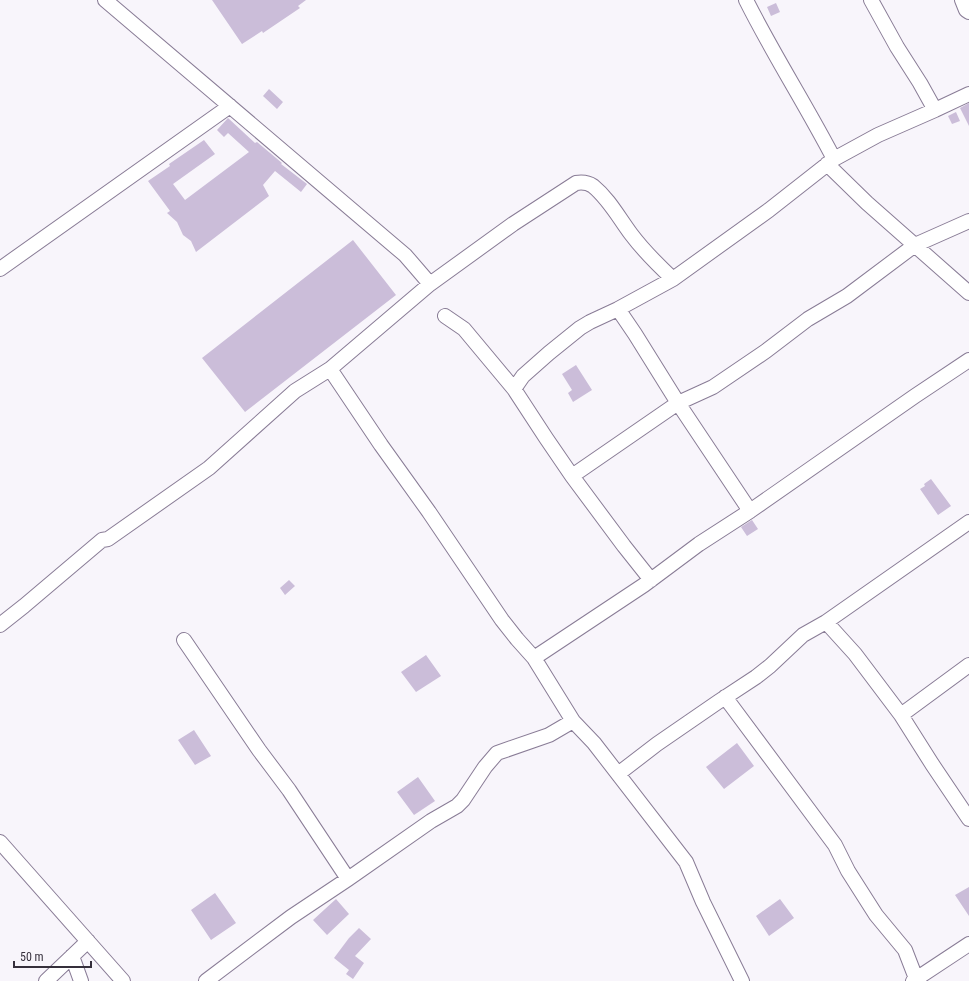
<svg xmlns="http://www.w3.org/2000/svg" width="969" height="981" viewBox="0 0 969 981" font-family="'Roboto Condensed',sans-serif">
	<rect width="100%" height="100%" fill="#f8f5fb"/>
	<!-- building -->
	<path fill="#cbbdd9" d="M212,0H306L298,6L300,8L263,33L262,31L242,44Z
		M776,3L780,12L771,16L767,7Z
		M269,89L283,102L277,109L263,96Z
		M969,103V126L960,108Z
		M956,112L960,121L952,124L948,116Z
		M228,118L255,143L257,142L282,163L281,164L307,184L301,192L275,171L263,185L269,196L196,252L191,241L183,235L177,222L167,213L170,211L148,181L170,166L169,164L204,140L215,154L173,184L185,200L249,152L228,133L224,137L217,130Z
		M353,240L396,295L245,412L202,358Z
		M576,365L592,390L573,402L568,393L572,390L562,374Z
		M931,479L951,506L938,515L920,489L925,486L924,484Z
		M752,520L758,529L747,536L741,527Z
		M289,580L295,586L285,595L280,588Z
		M426,655L441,676L416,692L401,672Z
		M194,730L211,756L195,765L178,740Z
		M737,743L754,766L724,789L706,767Z
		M418,777L435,801L414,815L397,792Z
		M969,887V916L955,895Z
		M215,893L236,923L211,940L191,910Z
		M336,899L349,914L327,935L313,920Z
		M780,899L794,918L769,936L756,916Z
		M359,928L371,939L355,956L364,963L353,979L346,974L349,970L334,958L349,938Z"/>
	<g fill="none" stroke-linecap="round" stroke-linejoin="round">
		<defs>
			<path id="minor" d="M105,0L405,255L418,270L430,284
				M746,0C773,54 806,105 834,159
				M871,0L897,47L920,83L935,110
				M962,0L966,10L969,12
				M827,164L867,203L969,293
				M0,269L230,106
				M673,279C658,265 643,250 631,234C619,218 609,199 593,186C587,182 582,182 576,183L513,224L430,284L330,369L381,445L429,512L502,620L517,639L534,658L573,721L594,743L686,862L703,902L742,981
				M618,309L635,334L678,403L750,511
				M445,316L464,329L514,389L546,438L572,476L624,546L651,580
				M514,389L523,376L549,353L580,328L590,322L618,309L673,279L769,210L834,159L878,135L935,110L969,94
				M572,476L678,403L713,387L766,351L808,319L847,296L915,245L969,221
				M826,622L855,654L901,715L932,764L969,819
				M0,625L24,606L102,540L108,539L209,468L295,391L330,369
				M184,640L259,750L289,790L348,879
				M534,658L644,585L699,544L750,511L915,396L969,360
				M725,697L835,845L848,871L876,915L905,950L917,981
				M901,715L969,665
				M618,774L657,744L718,702L756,677L770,666L803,635L826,622L969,522
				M0,842L123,981
				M72,956L81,981
				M46,981L88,941
				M206,981L291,917L348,879L431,821L457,806L463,800L485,767L497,753L549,735L573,721
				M913,981L969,944"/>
		</defs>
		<!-- minor casing -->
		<use href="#minor" stroke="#897c96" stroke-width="16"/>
		<!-- minor -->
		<use href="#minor" stroke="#fff" stroke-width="14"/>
	</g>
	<!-- scale -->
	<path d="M14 961v6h77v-6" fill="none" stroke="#352f3b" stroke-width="2"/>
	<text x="20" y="961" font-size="12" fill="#352f3b" stroke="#f8f5fb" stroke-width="3" paint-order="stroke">50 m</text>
</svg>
